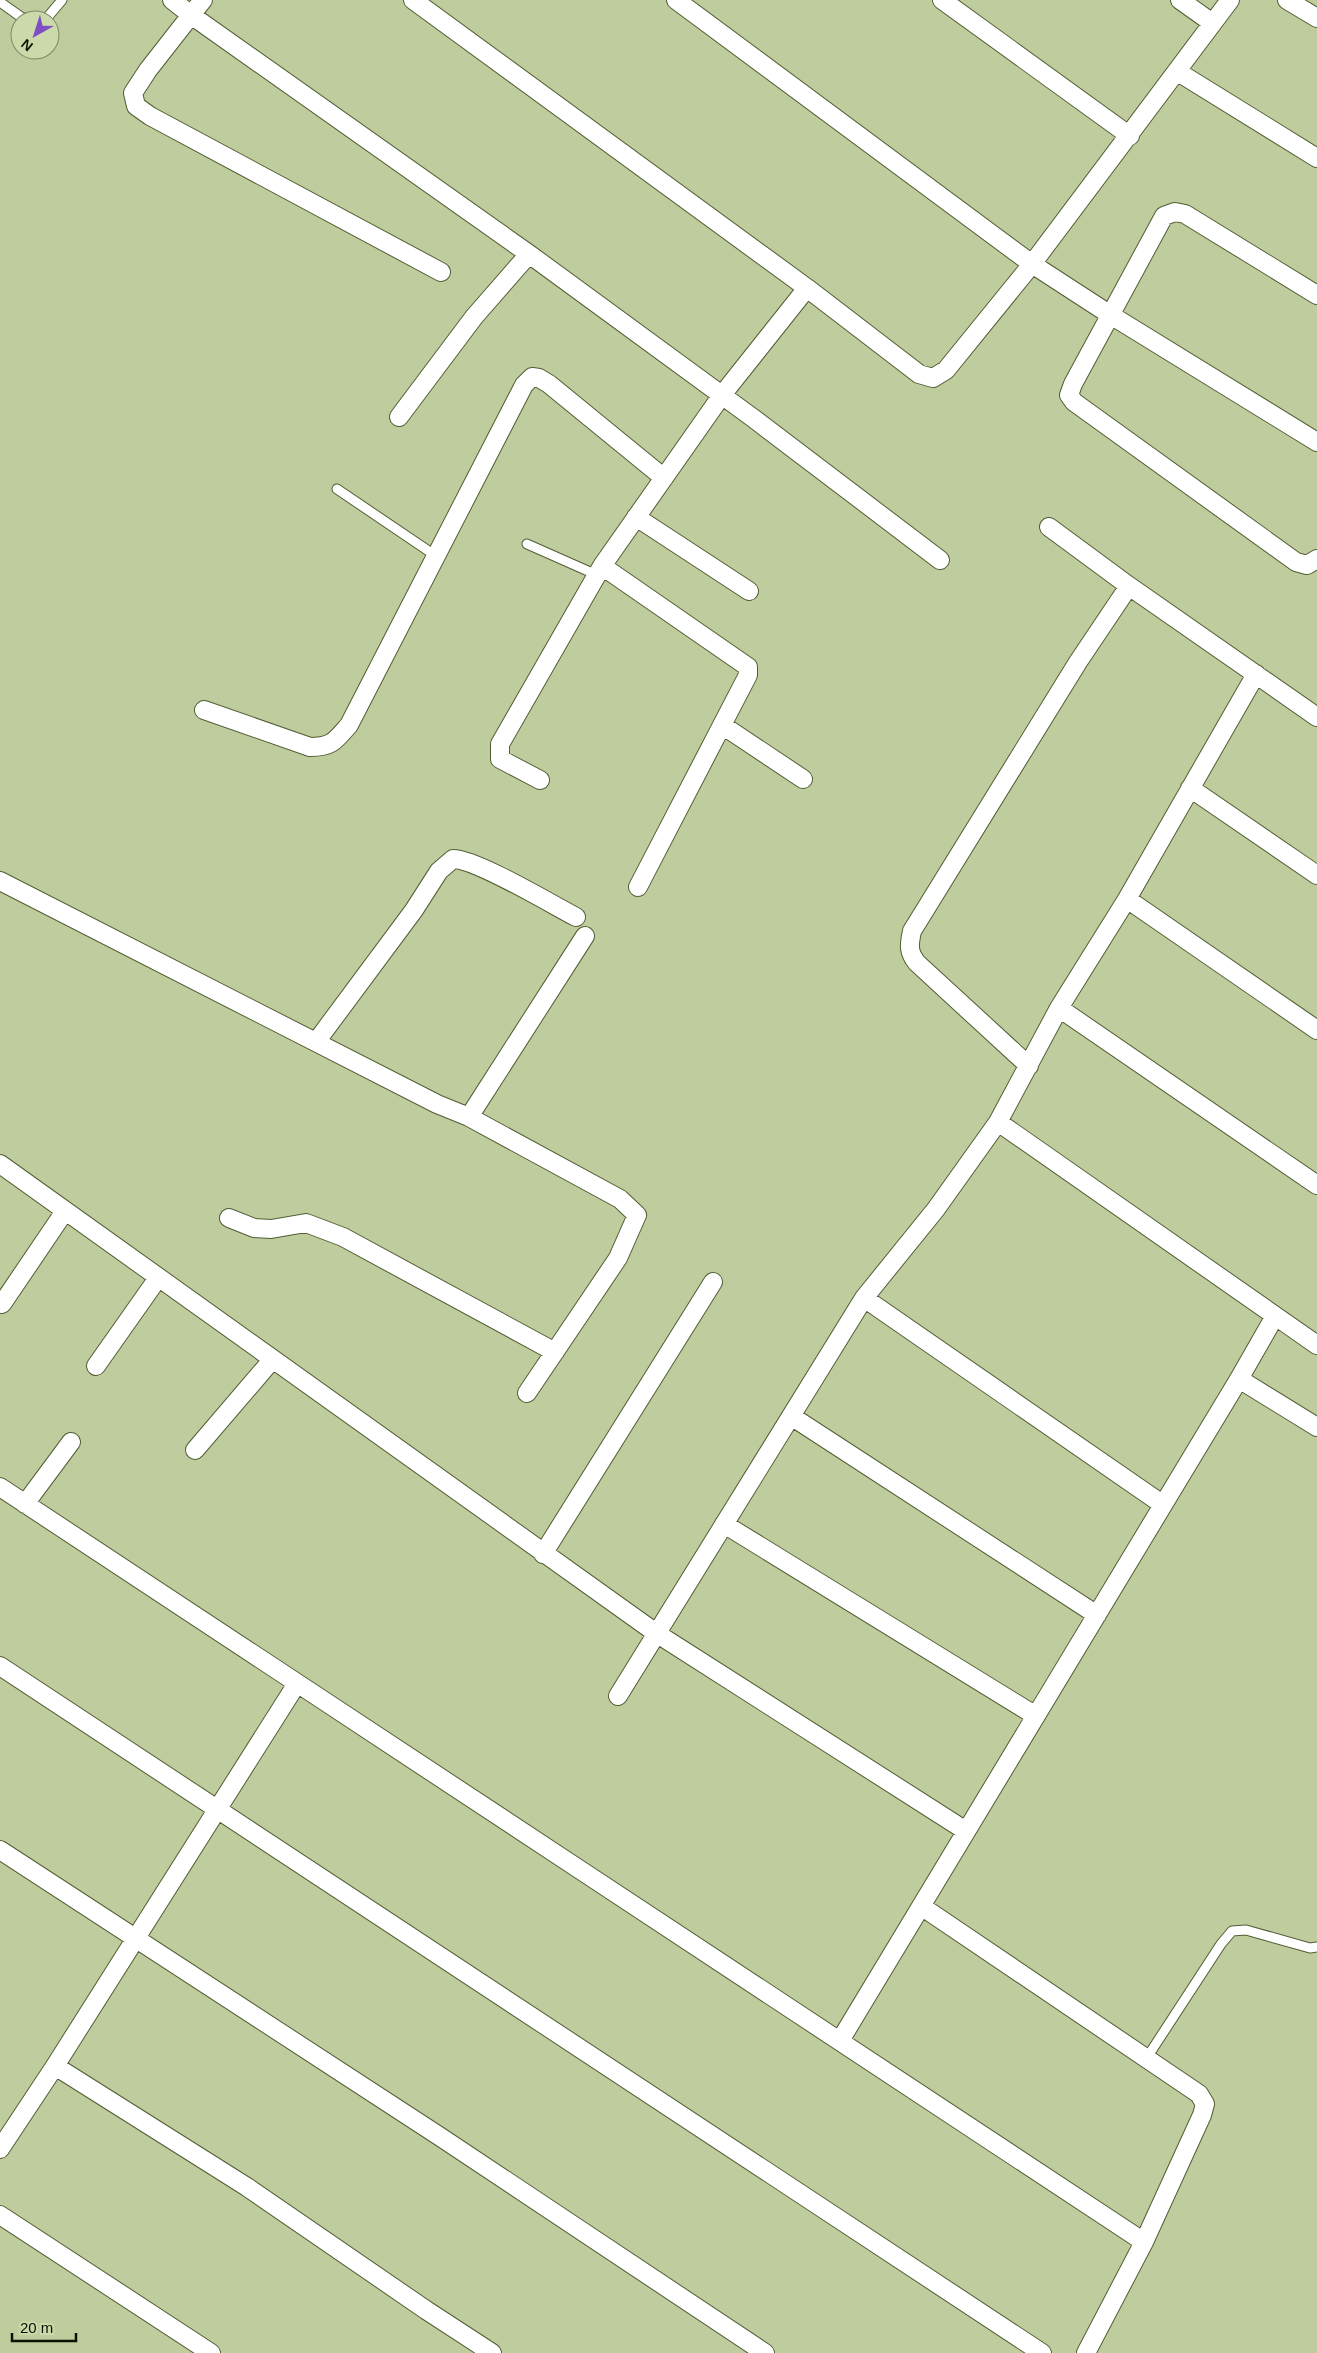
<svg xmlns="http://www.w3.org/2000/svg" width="1317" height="2353" viewBox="0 0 1317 2353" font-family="Helvetica,sans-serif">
	<rect width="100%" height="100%" fill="#bfcc9e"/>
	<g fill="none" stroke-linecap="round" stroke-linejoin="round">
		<defs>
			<path id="service" d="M0,2L21,17L30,20
				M41,20L46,19L62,0
				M337,489L436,556
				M527,544L597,575
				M1146,2059L1221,1944L1232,1931L1246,1930L1310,1948L1317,1947"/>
			<path id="minor" d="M172,0L191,15L148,70L133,93L136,106L150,116L441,272
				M203,0L191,15L529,254L753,418L940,560
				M413,0L807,288L919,374L933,378L946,370L1032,264L1230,0
				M676,0L1032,264L1109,314L1317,442
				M942,0L1130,136
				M1180,0L1211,22
				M1287,0L1317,18
				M1178,72L1317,158
				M1317,295L1185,214L1175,212L1164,216L1073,384L1069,395L1074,402L1296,562L1307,565L1317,559
				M399,417L474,317L529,254
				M636,517L749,591
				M1049,527L1129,586L1317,717
				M602,566L748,667V675L638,887
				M204,710L310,747C332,747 335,741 349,725L524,385L532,377L539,378L549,384L664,478
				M722,725L803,779
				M540,780L500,759V744L602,566L722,395L807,288
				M1190,788L1317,875
				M0,881L437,1104L469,1117L585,936
				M1127,899L1317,1030
				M1059,1008L1317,1185
				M316,1042L414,910L439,871L453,859C476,859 551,904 576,917
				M1029,1066L917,963C908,952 909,945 912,931L1078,662L1129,586
				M469,1117L620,1199L637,1215L618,1258L527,1393
				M998,1122L1317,1345
				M0,1164L656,1633L966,1831
				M229,1218L254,1228L271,1229L306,1223L343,1237L555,1352
				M864,1298L1162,1504
				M2,1304L65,1211
				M96,1366L158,1278
				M1239,1379L1317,1427
				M791,1416L1097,1615
				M195,1450L272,1360
				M0,1487C380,1741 764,1988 1144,2242
				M25,1504L71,1442
				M724,1524L1036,1716
				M543,1554L713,1282
				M0,1666L1042,2353
				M618,1696L864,1298L936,1209L998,1122L1059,1008L1127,899L1256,674
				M0,1850L439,2136L765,2353
				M921,1906L1199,2094L1205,2104L1202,2115L1144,2242L1086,2353
				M841,2039L1239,1379L1275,1316
				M55,2066L247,2187L426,2310L492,2353
				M0,2149L55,2066L296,1685
				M0,2215L211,2353"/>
		</defs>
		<!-- service casing -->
		<use href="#service" stroke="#525d33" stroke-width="11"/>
		<!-- minor casing -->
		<use href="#minor" stroke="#525d33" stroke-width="20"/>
		<!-- service -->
		<use href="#service" stroke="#fff" stroke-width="9"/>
		<!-- minor -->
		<use href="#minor" stroke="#fff" stroke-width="18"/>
	</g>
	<!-- north arrow -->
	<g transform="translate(35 35) rotate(219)"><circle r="24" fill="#ccd9aa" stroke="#808967"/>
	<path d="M0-4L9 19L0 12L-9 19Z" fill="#814dc5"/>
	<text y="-8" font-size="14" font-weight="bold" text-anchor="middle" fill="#0d1102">N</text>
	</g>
	<!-- scale -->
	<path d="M12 2333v8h64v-8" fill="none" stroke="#0d1102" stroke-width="2.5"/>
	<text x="20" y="2333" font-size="15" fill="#0d1102" stroke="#ccd9aa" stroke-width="4" paint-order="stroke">20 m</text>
</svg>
